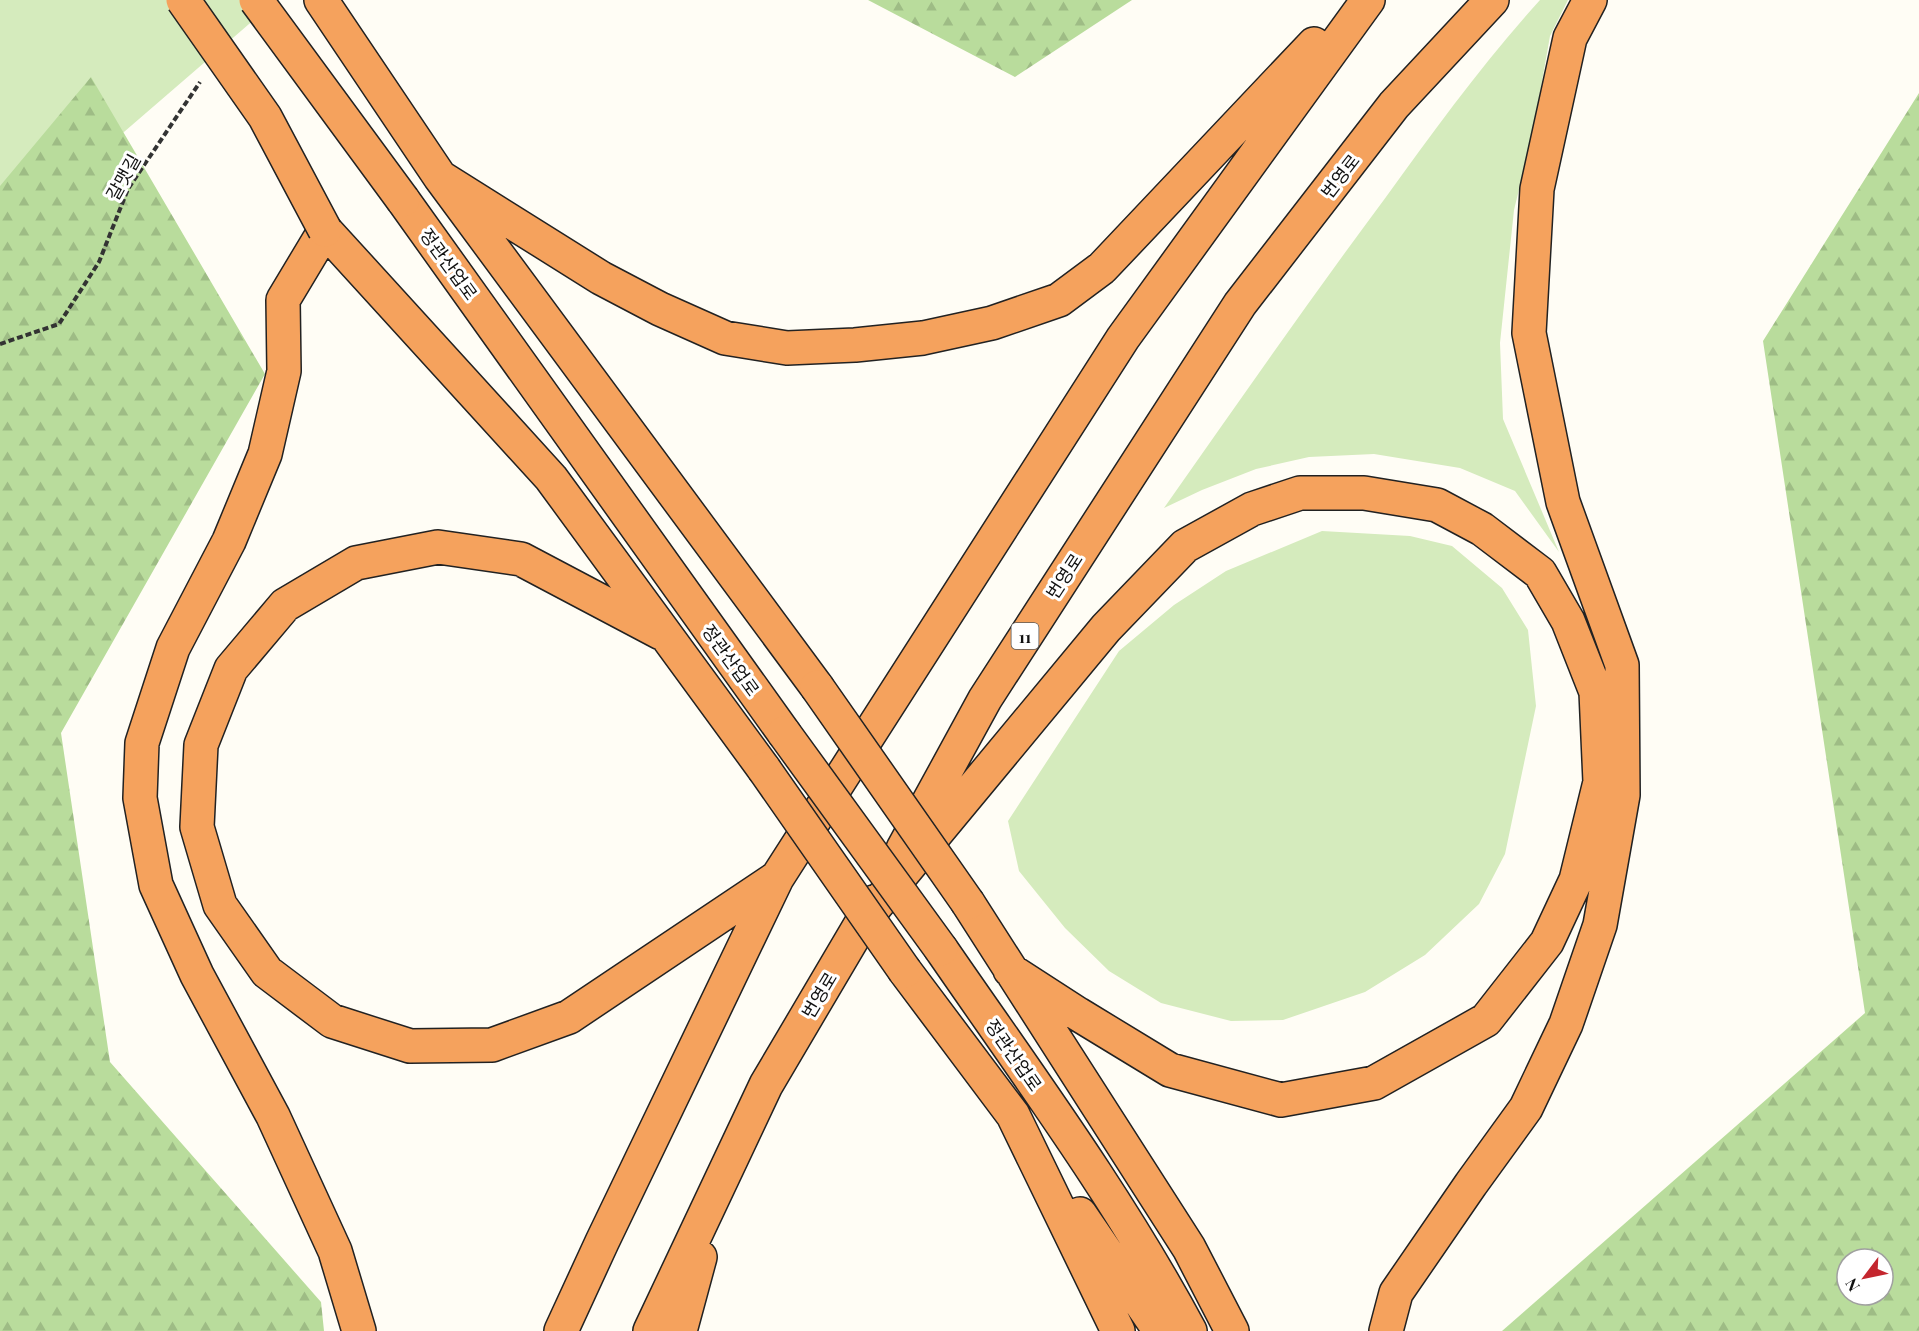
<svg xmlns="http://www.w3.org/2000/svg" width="1919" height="1331" viewBox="0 0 1919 1331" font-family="'Playfair Display','Noto Sans KR',serif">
	<defs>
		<pattern id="forest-firs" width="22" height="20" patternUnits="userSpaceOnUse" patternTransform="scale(1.5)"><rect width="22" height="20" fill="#b9dc9c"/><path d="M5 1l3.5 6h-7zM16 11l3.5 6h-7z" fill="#9ebc85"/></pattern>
	</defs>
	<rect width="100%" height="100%" fill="#fffdf5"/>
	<!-- green -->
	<path fill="#d5ebbd" d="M0,0H277L0,239Z
		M1540,0H1568L1550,36L1533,132L1514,210L1500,343L1503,419L1559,552L1515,491L1460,468L1374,454L1309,457L1256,469L1202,490L1164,508C1237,404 1310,299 1386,197C1435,129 1484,62 1540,0Z
		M1322,531L1410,536L1452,546L1502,588L1528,630L1536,706L1505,854L1479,904L1425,955L1365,992L1283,1020L1231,1021L1161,1003L1109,971L1065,928L1019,871L1008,821L1119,651L1174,605L1226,571Z"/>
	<!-- forest -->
	<path fill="url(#forest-firs)" fill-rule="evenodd" d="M868,0H1132L1015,77Z
		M91,77L265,374L61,733L110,1062L321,1302L324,1331H0V186Z
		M1919,93V1331H1502L1865,1013L1763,341ZM1847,1259H1883V1295H1847Z"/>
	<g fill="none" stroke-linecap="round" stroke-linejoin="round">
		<defs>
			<path id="highway" d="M321,0L440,177L817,687
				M440,177L601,278L660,309L725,338L787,348L855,345L923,338L992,323L1059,300L1102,268L1314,44
				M403,200L784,733
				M661,633L521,559L438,547L356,563L285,605L231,669L201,745L197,827L220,905L267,972L332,1021L410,1046L492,1045L569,1017L775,879
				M903,849L985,699L1240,304L1394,105L1492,0
				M968,903L1189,1248L1232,1331
				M864,920L1106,628L1185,546L1252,509L1300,493H1364L1437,505L1482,529L1540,573L1568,621L1596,692L1600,782L1576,880L1547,942L1486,1020L1374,1083L1281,1100L1170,1070L1078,1014L1010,970
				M941,949C1027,1074 1118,1197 1190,1331
				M905,971L1013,1115L1118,1331
				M1080,1214L1160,1331
				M359,1331L335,1251L273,1116L197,975L156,885L140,798L142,743L173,648L229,541L265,454L284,371L283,300L325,230L551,478L764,769
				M561,1331L602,1242L777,878L1123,338L1368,0
				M650,1331L766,1085L874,902
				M680,1331L700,1257
				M1386,1331L1396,1293L1471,1184L1526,1108L1566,1024L1600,925L1623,795L1622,665L1563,502L1529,333L1537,189L1570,38L1590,0"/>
		</defs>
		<!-- highway casing -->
		<use href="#highway" stroke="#222" stroke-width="36"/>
		<!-- path -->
		<path stroke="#333" stroke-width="4" stroke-dasharray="6 3" stroke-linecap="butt" d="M0,344L59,324L99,262L128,189L200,82"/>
		<!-- highway -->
		<use href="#highway" stroke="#f5a25d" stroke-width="33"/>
		<defs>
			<path id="highway-bridge" d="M183,0L265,117L325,230
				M256,0L403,200
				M817,687L968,903
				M784,733L941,949
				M764,769L905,971"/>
		</defs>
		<!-- highway-bridge casing -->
		<use href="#highway-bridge" stroke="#222" stroke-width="36" stroke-linecap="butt"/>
		<!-- highway-bridge -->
		<use href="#highway-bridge" stroke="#f5a25d" stroke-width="33"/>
	</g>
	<g text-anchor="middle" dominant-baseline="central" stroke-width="6" stroke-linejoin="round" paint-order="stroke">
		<!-- shield labels -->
		<rect fill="#fff" stroke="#585858" stroke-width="1.5" x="1011.5" y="623" width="27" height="26" rx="4.5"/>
		<g font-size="16" font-weight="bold" fill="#111">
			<text x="1025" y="636">11</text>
		</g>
		<!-- street labels -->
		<g font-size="18" fill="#111" stroke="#fff">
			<text transform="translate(1340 176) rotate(-52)">번영로</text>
			<text transform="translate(123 177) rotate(-61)">갈맷길</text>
			<text transform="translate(449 264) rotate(54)">정관산업로</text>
			<text transform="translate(1064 576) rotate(-57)">번영로</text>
			<text transform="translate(731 660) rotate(54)">정관산업로</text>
			<text transform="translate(819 995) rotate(-59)">번영로</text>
			<text transform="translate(1014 1055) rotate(55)">정관산업로</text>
		</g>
	</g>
	<!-- north arrow -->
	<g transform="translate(1865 1277) rotate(238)"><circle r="28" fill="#ffffff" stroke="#a0a0a0" stroke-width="1.5"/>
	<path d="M0-4.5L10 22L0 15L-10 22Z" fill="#c4262e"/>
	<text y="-9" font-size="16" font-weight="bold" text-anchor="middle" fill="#111111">N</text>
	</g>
</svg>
